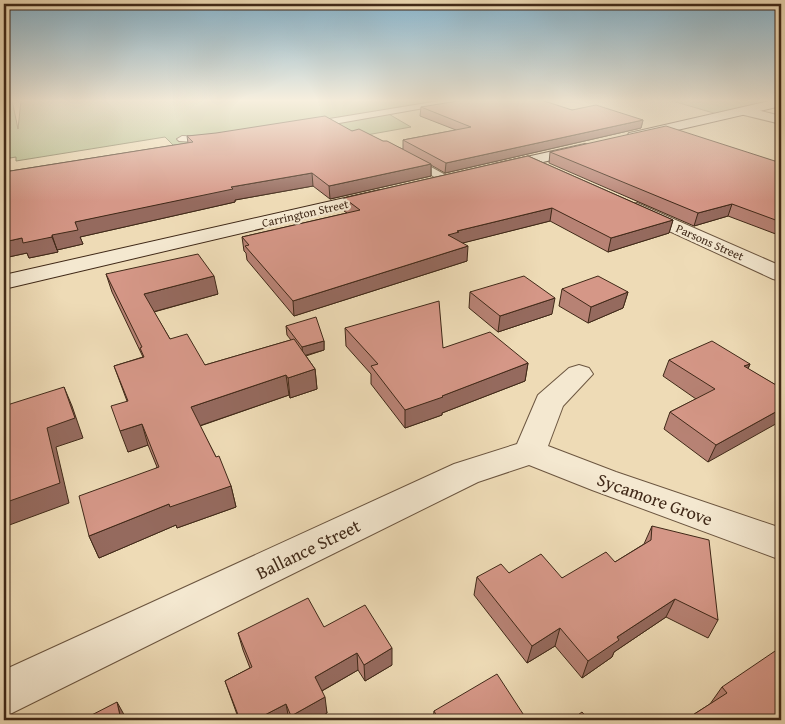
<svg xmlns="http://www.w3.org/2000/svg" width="785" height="724" viewBox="0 0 785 724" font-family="'Gentium Book Plus',serif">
	<rect width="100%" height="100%" fill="#eedbb6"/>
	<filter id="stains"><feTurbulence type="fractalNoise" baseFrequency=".004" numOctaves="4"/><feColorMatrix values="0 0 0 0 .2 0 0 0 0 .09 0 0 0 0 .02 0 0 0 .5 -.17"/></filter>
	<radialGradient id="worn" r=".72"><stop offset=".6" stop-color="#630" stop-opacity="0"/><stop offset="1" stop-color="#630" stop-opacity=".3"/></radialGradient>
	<!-- green -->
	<path fill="#b5c191" stroke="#7a7554" d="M4,100H12L18,129L21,100H480L387,113L411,127L194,166L165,137L16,161V157L4,159Z
		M669,100H777L717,114Z"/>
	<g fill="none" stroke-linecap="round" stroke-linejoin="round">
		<defs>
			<path id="service" d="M445,100H462L458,102L311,128L307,125L311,122Z
				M182,136L212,137L217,140L212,143L179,141L177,139Z
				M411,156L451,178L452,180L451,182H443L407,161L406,159Z"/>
			<path id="minor" d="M745,107L781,116V124L740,114L739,111Z
				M637,203L781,266V281L773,279L630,213L628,209L630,205Z
				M579,365L589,368L593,374L563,406L548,446L616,472L781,528V560L592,490L529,465L478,482L4,717V670L454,464L517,444L538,395L569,368Z"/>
			<path id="secondary" d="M774,100H781V106L634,140L629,139L627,136L629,133L634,132Z
				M585,144L590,145L592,148L590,151L500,172L494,170L492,167L494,164Z
				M380,190L386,191L389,195L386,199L4,289V275Z"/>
		</defs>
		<!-- service casing -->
		<use href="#service" stroke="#6c5640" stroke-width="2"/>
		<!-- minor casing -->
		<use href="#minor" stroke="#6c5640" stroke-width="2"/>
		<!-- secondary casing -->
		<use href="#secondary" stroke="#402918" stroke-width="2"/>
		<!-- service -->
		<use href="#service" fill="#f4e8d0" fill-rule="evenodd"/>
		<!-- minor -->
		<use href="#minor" fill="#f4e8d0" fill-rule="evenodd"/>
		<!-- secondary -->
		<use href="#secondary" fill="#f4e8d0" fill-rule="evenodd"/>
	</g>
	<!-- wall -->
	<path fill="#b78274" stroke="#402918" d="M421,107L572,110L643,120L641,128L445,173L431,165V176L330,199L313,186L235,200V202L80,237L83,244L57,250L58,252L29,258L27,253L4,258V172L188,143L187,136L352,131L403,149V140L456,130L420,116Z
		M550,152L781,163V236L728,216L694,226L549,163Z
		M528,156L673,220L669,233L608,252L550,221L462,243L467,261L294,316L247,260L246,253L244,251L242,237L347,213L344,211V198Z
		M106,274L218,294L154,312L170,339L205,365L291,340L287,335L286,326L324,341V350L306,356L315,369L317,389L290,398L289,395L200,426L231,486L236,507L177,528L176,525L99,558L89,536L157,467L148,445L128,452L127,401L114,366L143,357L112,292Z
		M562,289L628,292L623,308L588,323L559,306Z
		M470,292L552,314L498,332L469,308Z
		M345,328L443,348L528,363L525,381L442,413V415L405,428L371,384V374L346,346Z
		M669,360L750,364L748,369L781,388L708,462L664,429L670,412L696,399L663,376Z
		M652,526L718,620L708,638L666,617L614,652L612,657L582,678L555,646L527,663L474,595L477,577L509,573L562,578L615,562L644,544Z
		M324,627L392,665L365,681L358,670L322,691L327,713L315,720H239L225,681L250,668L243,650L238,633Z
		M722,687L781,720H685L710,704Z
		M434,711L527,720H433Z"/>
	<!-- shaded-wall -->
	<path fill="#956a5e" stroke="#402918" d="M643,120L641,128L445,173L446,163Z
		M431,164V176L330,199L329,186Z
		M312,173L313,186L235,200V202L80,237L83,244L57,250L52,235L75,222L231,187Z
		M732,204L728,216L694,226L698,213Z
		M552,208L550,221L459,244L448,235L457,231Z
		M673,220L669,233L608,252L611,238Z
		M52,237L58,252L29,258L27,253L4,258V242L22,238Z
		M468,246L467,261L294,316L293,301Z
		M214,276L218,294L149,313L144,294Z
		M628,292L623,308L588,323L591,307Z
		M555,298L552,314L498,332L500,316Z
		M324,341V350L303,356L302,347Z
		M528,363L525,381L442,413V415L405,428V410Z
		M750,364L742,380L744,366Z
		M315,369L317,389L290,398L288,378Z
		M286,375L289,395L196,427L191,407Z
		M64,387L72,406L83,438L56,447L69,503L4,527V503L47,428Z
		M781,409V421L708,462L716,445Z
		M142,424L148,445L128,452L120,431Z
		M231,486L236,507L177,528L176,525L99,558L89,536L169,504Z
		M4,547L8,578L4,580Z
		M675,599L666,617L614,652L612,657L582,678L588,661L617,637Z
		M560,628L555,646L527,663L532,646Z
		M392,648V665L365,681L364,665Z
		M357,653L358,670L318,693L315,677Z
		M325,697L327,713L315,720H292L291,716Z
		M117,702L127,720H121Z
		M286,704L289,720H255Z
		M747,715L743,720H738Z"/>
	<!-- building -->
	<path fill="#d59787" stroke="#402918" d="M464,100H541L572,110L596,105L643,120L446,163L403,140L471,127L421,107Z
		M325,116L352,131L359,129L383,141H387L431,164L329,186L312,173L231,187L233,189L75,222L78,230L52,235V237L23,243L22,238L4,242V172L193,142L187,136L216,133Z
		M666,126L781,163V222L732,204L698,213L550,152Z
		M528,156L673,220L611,238L552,208L457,231L459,232L448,235L468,246L293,301L245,246L249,245L242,237L360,210L344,198Z
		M198,254L214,276L144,294L170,339L187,334L205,365L294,339L315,369L288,378L286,375L191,407L216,457L219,456L231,486L170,507L169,504L89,536L79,496L159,467L142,424L120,431L111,406L128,401L114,366L144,357L140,348L142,347L106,274Z
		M524,276L555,298L500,316L470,292Z
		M598,276L628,292L591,307L562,289Z
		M439,301L443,348L490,332L528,363L442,396L443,397L405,410L371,366L378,364L345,328Z
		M316,317L324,341L302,347L286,326Z
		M712,341L750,364L744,366L781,388V409L716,445L670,412L715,389L669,360Z
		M64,387L75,418L47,428L60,483L4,503V406Z
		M652,526L709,540L718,620L675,599L617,637L619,640L588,661L560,628L532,646L477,577L501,564L509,573L541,554L562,578L606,552L615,562L651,540Z
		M308,598L324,627L365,605L392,648L364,665L357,653L315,677L325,697L291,716L286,704L255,720H240L225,681L252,667L238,633Z
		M781,647V720H752L747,715L738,720H685L727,693L722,687Z
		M497,674L527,720H439L434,711Z
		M117,702L121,720H82Z
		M582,712L589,720H571Z"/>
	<!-- sky -->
	<linearGradient id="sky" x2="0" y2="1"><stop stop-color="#88b7d1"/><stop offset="0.5" stop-color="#f7efde"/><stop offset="1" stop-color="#f7efde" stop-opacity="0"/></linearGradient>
	<rect width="785" height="201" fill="url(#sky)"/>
	<g text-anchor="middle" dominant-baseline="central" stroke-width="4.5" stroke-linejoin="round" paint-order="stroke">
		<!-- far-street labels -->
		<g font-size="12" fill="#402918" stroke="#f4e8d0">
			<text transform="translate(305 213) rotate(-13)">Carrington Street</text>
			<text transform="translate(710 242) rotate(24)">Parsons Street</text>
		</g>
		<!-- near-street labels -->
		<g font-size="18" fill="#402918" stroke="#f4e8d0">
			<text transform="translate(655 499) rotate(20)">Sycamore Grove</text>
			<text transform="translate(308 549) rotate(-26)">Ballance Street</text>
		</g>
	</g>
	<!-- margin -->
	<rect width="785" height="724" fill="none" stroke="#eedbb6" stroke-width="20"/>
	<rect x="5" y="5" width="775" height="714" fill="none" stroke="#402918" stroke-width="2.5"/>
	<rect x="10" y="10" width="765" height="704" fill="none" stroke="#402918"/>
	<rect width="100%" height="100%" filter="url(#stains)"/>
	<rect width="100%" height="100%" fill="url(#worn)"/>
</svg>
